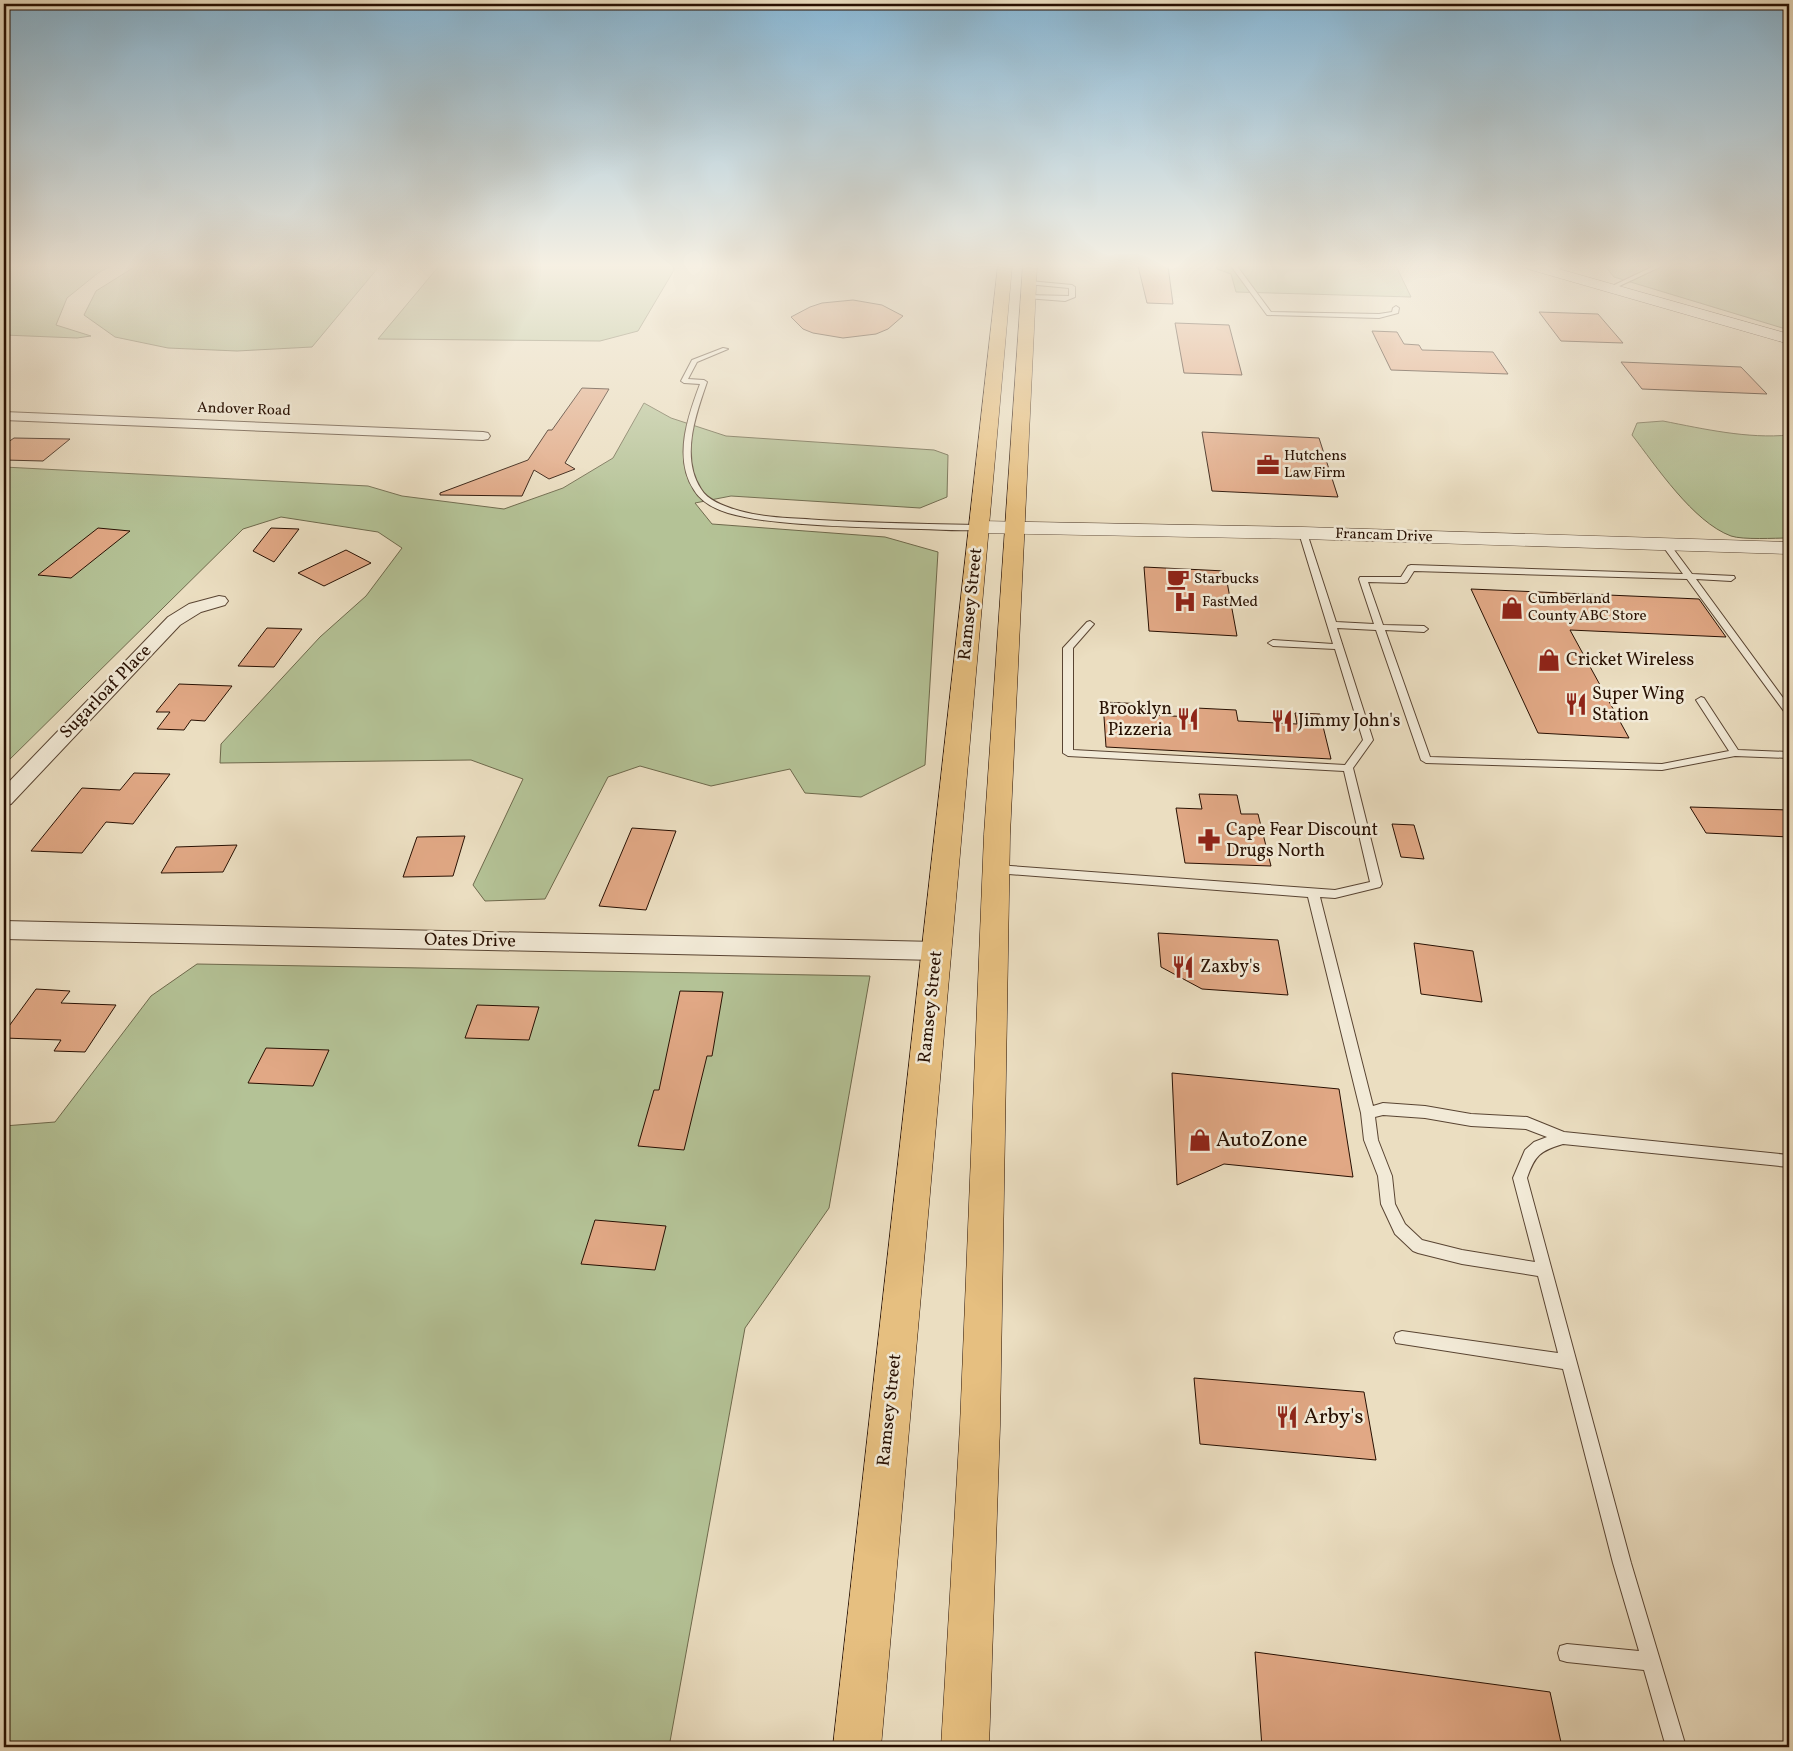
<svg xmlns="http://www.w3.org/2000/svg" width="1793" height="1751" viewBox="0 0 1793 1751" font-family="Vollkorn,serif">
	<rect width="100%" height="100%" fill="#ebdec1"/>
	<filter id="stains"><feTurbulence type="fractalNoise" baseFrequency=".004" numOctaves="4"/><feColorMatrix values="0 0 0 0 .2 0 0 0 0 .09 0 0 0 0 .02 0 0 0 .5 -.17"/></filter>
	<radialGradient id="worn" r=".72"><stop offset=".6" stop-color="#630" stop-opacity="0"/><stop offset="1" stop-color="#630" stop-opacity=".3"/></radialGradient>
	<!-- green -->
	<path fill="#b4c296" stroke="#6e694c" d="M4,266H111L98,273L67,298L56,325L91,336L77,338L4,335Z
		M136,266H376L377,269L312,347L237,351L168,348L115,337L84,315L96,291Z
		M439,266H673L674,270L638,331L600,341L378,339Z
		M1216,266H1396L1411,297L1236,292L1231,274L1217,269Z
		M1605,266H1789V330L1614,277Z
		M644,403L671,418L726,436L934,450L948,455L947,497L920,508L731,496L695,503L712,524L885,537L938,552L925,765L861,797L805,793L790,769L711,786L640,766L608,777L545,899L485,901L473,885L523,779L471,760L220,763L221,744L320,637L366,596L402,548L378,532L281,517L243,529L4,765V467L368,486L402,496L504,509L563,488L613,458Z
		M1663,421C1704,429 1748,439 1789,435V538C1775,538 1743,540 1731,536C1693,522 1656,466 1632,435L1637,423Z
		M197,964L870,976L829,1208L745,1328L669,1747H4V1126L55,1122L151,996Z"/>
	<!-- building -->
	<path fill="#e1a885" stroke="#281002" d="M1138,266H1168L1173,304L1147,303Z
		M853,300L882,305L903,316L888,329L876,334L843,338L813,333L803,329L791,317L810,307L822,303Z
		M1539,312L1598,314L1623,343L1561,341Z
		M1175,323L1229,325L1242,375L1184,373Z
		M1372,331L1397,332L1404,344L1419,345L1422,350L1493,352L1508,374L1391,370Z
		M1621,362L1741,367L1767,394L1642,389Z
		M582,388L609,389L565,463L575,469L549,479L534,470L522,496L440,495V493L528,460L548,430H552Z
		M1202,432L1319,438L1338,497L1212,491Z
		M14,438L70,439L43,461L4,460V445Z
		M98,528L130,531L71,578L38,575Z
		M271,528L299,529L274,562L253,551Z
		M346,550L371,563L324,586L298,573Z
		M1144,567L1225,571L1237,636L1149,631Z
		M1471,589L1699,599L1726,637L1570,630L1629,738L1538,733Z
		M267,628L302,629L274,667L238,666Z
		M179,684L232,686L205,721L191,720L184,730L157,729L170,712H156Z
		M1103,702L1145,704L1146,715L1197,717L1196,708L1236,710L1238,721L1297,724L1295,713L1320,714L1331,759L1106,747Z
		M134,773L170,774L133,824L106,822L82,853L31,851L82,788L120,790Z
		M1199,794L1237,795L1241,814H1258L1271,866L1185,863L1176,808L1202,809Z
		M1690,807L1789,810V837L1706,833Z
		M1392,824L1414,825L1424,859L1401,857Z
		M632,828L676,831L646,910L599,906Z
		M465,836L453,876L403,877L417,837Z
		M237,845L223,872L161,873L176,847Z
		M1158,933L1278,940L1288,995L1202,989L1161,967Z
		M1414,943L1473,951L1482,1002L1421,994Z
		M36,989L70,991L61,1003L116,1005L85,1052L54,1051L61,1040L4,1038V1033Z
		M680,991L723,992L712,1056H707L684,1150L638,1146L654,1090H659Z
		M477,1005L539,1007L529,1040L465,1038Z
		M266,1048L329,1050L313,1086L248,1083Z
		M1172,1073L1339,1089L1353,1177L1224,1164L1177,1185Z
		M595,1220L666,1226L655,1270L581,1264Z
		M1194,1378L1364,1392L1376,1460L1200,1444Z
		M1255,1652L1550,1692L1562,1747H1262Z"/>
	<g fill="none" stroke-linecap="round" stroke-linejoin="round">
		<defs>
			<path id="service" d="M1231,266H1237L1271,312L1379,314L1392,312L1393,308L1396,306L1399,308L1398,313L1379,318L1267,315Z
				M1557,266H1564L1554,272H1550V270Z
				M1654,266H1662L1613,289L1608,288Z
				M1029,281L1072,285L1075,287V297L1065,301L1026,298L1028,295L1069,296V288L1027,284Z
				M723,348L728,349L697,362L688,379L704,380L707,382C696,414 680,457 701,489C708,501 726,507 740,511C765,518 793,518 819,520C872,523 926,524 979,525H982V529C963,532 940,529 921,529C882,528 842,527 803,524C778,522 752,520 728,513C715,509 701,502 694,490C673,458 688,416 700,384L684,383L681,381L692,360Z
				M1300,531L1307,533L1336,622L1374,624L1359,579L1360,577H1401L1408,566L1411,565L1683,574L1662,545L1669,543L1692,574L1734,576L1735,578L1731,581L1696,579L1789,706V715L1786,714L1687,579L1414,571L1407,582L1404,583L1368,582L1383,625L1424,626L1428,629L1424,632L1385,630L1430,757L1662,764L1729,751L1696,700L1701,697L1704,698L1738,750L1789,752V758L1735,756L1662,770L1426,763L1421,760L1376,630L1337,628L1373,740L1353,768L1382,884L1380,887L1335,898L1320,897L1373,1106L1383,1103L1425,1106L1471,1114L1527,1117L1564,1132L1789,1155V1167L1563,1144C1540,1151 1535,1155 1527,1178L1631,1563L1686,1747H1666L1644,1670L1567,1662L1560,1660L1558,1653L1560,1646L1567,1644L1639,1651L1613,1563L1563,1369L1396,1343L1394,1338L1396,1333L1402,1331L1558,1353L1538,1276L1462,1264L1418,1253L1413,1251L1395,1234L1381,1204L1378,1176L1364,1140L1361,1113L1308,897L996,873L990,869L996,865L1335,890L1370,882L1344,771L1068,756L1063,753V648L1087,622L1090,621L1094,624L1073,648V750L1345,765L1363,740L1335,649L1273,646L1268,643L1273,640L1333,644L1299,533ZM1383,1115L1425,1118L1471,1126L1526,1129L1547,1137L1534,1142L1525,1150L1513,1178L1535,1262L1462,1250L1422,1240L1405,1224L1395,1204L1392,1176L1378,1140L1375,1117Z"/>
			<path id="minor" d="M4,412L483,432L488,433L490,436L488,439L483,440L4,420Z
				M219,596L225,597L228,601L225,605L201,612L180,625L11,804L4,806V787L168,617L189,604Z
				M4,921L936,942L944,945L948,951L944,957L936,960L4,939Z"/>
			<path id="tertiary" d="M979,521L1303,527L1789,542V554L1303,539L979,533L972,531L969,527L972,523Z"/>
			<path id="secondary" d="M1526,266H1548L1789,334V344L1528,269Z"/>
			<path id="primary" d="M998,266H1012L881,1747H833Z
				M1023,266H1037L1010,835L1000,1426L989,1747H941L960,1426L984,835Z"/>
		</defs>
		<!-- service casing -->
		<use href="#service" stroke="#594432" stroke-width="2"/>
		<!-- minor casing -->
		<use href="#minor" stroke="#594432" stroke-width="2"/>
		<!-- tertiary casing -->
		<use href="#tertiary" stroke="#594432" stroke-width="1"/>
		<!-- secondary casing -->
		<use href="#secondary" stroke="#281002" stroke-width="1"/>
		<!-- primary casing -->
		<use href="#primary" stroke="#281002" stroke-width="1"/>
		<!-- service -->
		<use href="#service" fill="#f2ead7" fill-rule="evenodd"/>
		<!-- minor -->
		<use href="#minor" fill="#f2ead7" fill-rule="evenodd"/>
		<!-- tertiary -->
		<use href="#tertiary" fill="#f2ead7" fill-rule="evenodd"/>
		<!-- secondary -->
		<use href="#secondary" fill="#f2ead7" fill-rule="evenodd"/>
		<!-- primary -->
		<use href="#primary" fill="#e6bf80" fill-rule="evenodd"/>
	</g>
	<!-- sky -->
	<linearGradient id="sky" x2="0" y2="1"><stop stop-color="#88b7d5"/><stop offset="0.52" stop-color="#f6f0e3"/><stop offset="1" stop-color="#f6f0e3" stop-opacity="0"/></linearGradient>
	<rect width="1793" height="511" fill="url(#sky)"/>
	<!-- icons -->
	<defs>
		<symbol id="office-bare" viewBox="-9 -9 18 18"><path d="M-6-3h4V-5.5h4V-3h4V5H-6ZM-1-4.5V-3h2v-1.5ZM-6 0V1H6V0Z" fill="#8f2418" stroke="#f2ead7" stroke-width="2.5" paint-order="stroke"/></symbol>
		<symbol id="cafe-bare" viewBox="-9 -9 18 18"><path d="M-5.5-4.5H6V0H3Q3 3.5 0 3.5H-2.5Q-5.5 3.5-5.5 0ZM3-3.2v2h1.7v-2ZM-6 4.5H4V6H-6Z" fill="#8f2418" stroke="#f2ead7" stroke-width="2.5" paint-order="stroke"/></symbol>
		<symbol id="hospital-bare" viewBox="-9 -9 18 18"><path d="M-5-5h3v3.5h4V-5h3V5h-3V1.5h-4V5h-3Z" fill="#8f2418" stroke="#f2ead7" stroke-width="2.5" paint-order="stroke"/></symbol>
		<symbol id="shop-bare" viewBox="-9 -9 18 18"><path d="M-5-2.5h2.3a2.7 3.5 0 0 1 5.4 0H5L5.5 6h-11ZM-1.5-2.5h3a1.5 2.3 0 0 0-3 0Z" fill="#8f2418" stroke="#f2ead7" stroke-width="2.5" paint-order="stroke"/></symbol>
		<symbol id="restaurant-bare" viewBox="-9 -9 18 18"><path d="M-5-6h1v4h1v-4h1v4h1v-4h1v5L-1.5 .5V6h-2V.5L-5-1ZM5-6V6H3V1.5H1.5Q1.5-4 5-6Z" fill="#8f2418" stroke="#f2ead7" stroke-width="2.5" paint-order="stroke"/></symbol>
		<symbol id="pharmacy-bare" viewBox="-9 -9 18 18"><path d="M-2-6h4v4h4v4h-4v4h-4v-4h-4v-4h4Z" fill="#8f2418" stroke="#f2ead7" stroke-width="2.5" paint-order="stroke"/></symbol>
	</defs>
	<g fill-rule="evenodd">
		<use href="#office-bare" x="1252" y="449" width="32" height="32"/>
		<use href="#cafe-bare" x="1162" y="563" width="32" height="32"/>
		<use href="#hospital-bare" x="1169" y="586" width="32" height="32"/>
		<use href="#shop-bare" x="1496" y="592" width="32" height="32"/>
		<use href="#shop-bare" x="1533" y="644" width="32" height="32"/>
		<use href="#restaurant-bare" x="1560" y="688" width="32" height="32"/>
		<use href="#restaurant-bare" x="1172" y="703" width="32" height="32"/>
		<use href="#restaurant-bare" x="1266" y="705" width="32" height="32"/>
		<use href="#pharmacy-bare" x="1193" y="824" width="32" height="32"/>
		<use href="#restaurant-bare" x="1167" y="951" width="32" height="32"/>
		<use href="#shop-bare" x="1184" y="1124" width="32" height="32"/>
		<use href="#restaurant-bare" x="1271" y="1401" width="32" height="32"/>
	</g>
	<g text-anchor="middle" dominant-baseline="central" stroke-width="5" stroke-linejoin="round" paint-order="stroke">
		<!-- far-street labels -->
		<g font-size="15" fill="#281002" stroke="#f2ead7">
			<text transform="translate(244 410) rotate(2)">Andover Road</text>
			<text transform="translate(1384 536) rotate(2)">Francam Drive</text>
		</g>
		<!-- far-poi labels -->
		<g font-size="15" fill="#281002" stroke="#f2ead7" text-anchor="start">
			<text x="1284" y="456">Hutchens<tspan x="1284" dy="17">Law Firm</tspan></text>
			<text x="1194" y="579">Starbucks</text>
			<text x="1528" y="599">Cumberland<tspan x="1528" dy="17">County ABC Store</tspan></text>
			<text x="1202" y="602">FastMed</text>
		</g>
		<!-- street labels -->
		<g font-size="18" fill="#281002" stroke="#f2ead7">
			<text transform="translate(971 604) rotate(-84)">Ramsey Street</text>
			<text transform="translate(106 692) rotate(-46)">Sugarloaf Place</text>
			<text transform="translate(470 941) rotate(1)">Oates Drive</text>
			<text transform="translate(931 1007) rotate(-84)">Ramsey Street</text>
			<text transform="translate(890 1410) rotate(-84)">Ramsey Street</text>
		</g>
		<!-- poi labels -->
		<g font-size="18" fill="#281002" stroke="#f2ead7" text-anchor="start">
			<text x="1566" y="660">Cricket Wireless</text>
			<text x="1592" y="694">Super Wing<tspan x="1592" dy="21">Station</tspan></text>
			<text x="1172" y="709" text-anchor="end">Brooklyn<tspan x="1172" dy="21">Pizzeria</tspan></text>
			<text x="1298" y="721">Jimmy John's</text>
			<text x="1226" y="830">Cape Fear Discount<tspan x="1226" dy="21">Drugs North</tspan></text>
			<text x="1200" y="967">Zaxby's</text>
		</g>
		<!-- near-poi labels -->
		<g font-size="21" fill="#281002" stroke="#f2ead7" text-anchor="start">
			<text x="1216" y="1140">AutoZone</text>
			<text x="1304" y="1417">Arby's</text>
		</g>
	</g>
	<!-- margin -->
	<rect width="1793" height="1751" fill="none" stroke="#ebdec1" stroke-width="20"/>
	<rect x="5" y="5" width="1783" height="1741" fill="none" stroke="#281002" stroke-width="2.5"/>
	<rect x="10" y="10" width="1773" height="1731" fill="none" stroke="#281002"/>
	<rect width="100%" height="100%" filter="url(#stains)"/>
	<rect width="100%" height="100%" fill="url(#worn)"/>
</svg>
